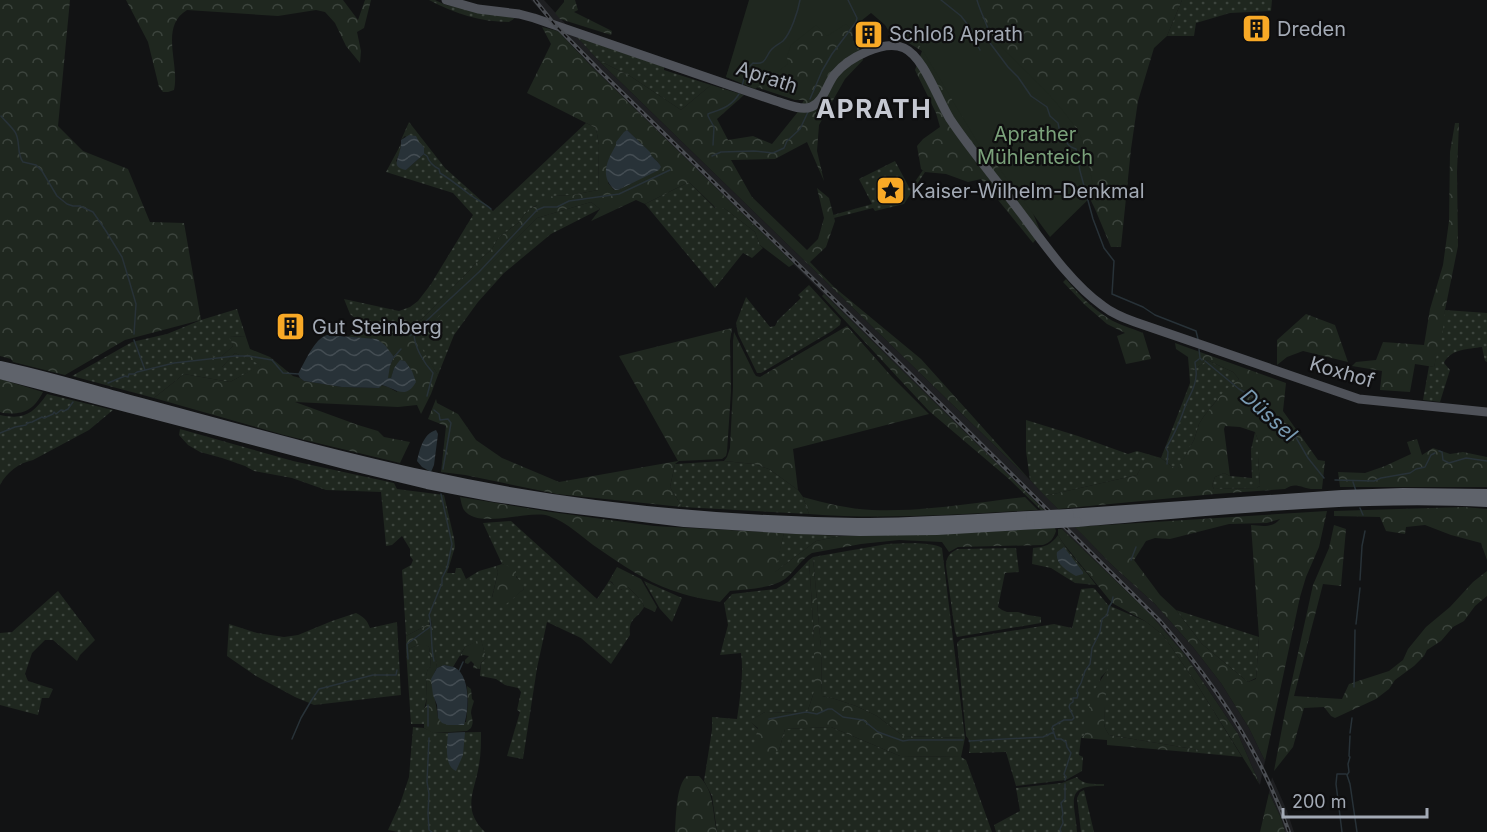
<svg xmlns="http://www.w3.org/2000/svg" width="1487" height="832" viewBox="0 0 1487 832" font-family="Inter,sans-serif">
	<defs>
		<pattern id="grass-dots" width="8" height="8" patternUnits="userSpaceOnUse" patternTransform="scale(1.5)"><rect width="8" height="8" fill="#1f271f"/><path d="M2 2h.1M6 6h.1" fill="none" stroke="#3c443d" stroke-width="1.8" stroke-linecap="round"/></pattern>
		<pattern id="forest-crowns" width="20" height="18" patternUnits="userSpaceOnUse" patternTransform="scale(1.5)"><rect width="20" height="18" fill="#1f271f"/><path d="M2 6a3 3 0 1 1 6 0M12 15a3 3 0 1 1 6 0" fill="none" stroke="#3c443d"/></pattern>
		<pattern id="water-waves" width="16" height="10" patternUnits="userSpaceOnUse" patternTransform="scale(1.5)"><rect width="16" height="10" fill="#283238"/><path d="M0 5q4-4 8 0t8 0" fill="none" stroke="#444d53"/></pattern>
	</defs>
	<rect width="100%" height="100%" fill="#121314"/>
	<!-- built -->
	<path fill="#1e1f21" d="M531,0H544L598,60L1030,480L1112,565L1155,604L1193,647L1221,683L1249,728L1265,761L1260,785L1238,734L1185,655L1150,614L1062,529L1044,510L591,66Z
		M1272,777L1287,811L1294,832H1285L1281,818L1269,793Z"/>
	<!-- grass -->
	<path fill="url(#grass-dots)" d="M429,0H435L446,5L515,18L509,22C480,22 454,13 429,0Z
		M1182,0H1272L1271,11L1230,13L1196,23L1194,36H1167Z
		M577,37L664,67V70L711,85L681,110L630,76L598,60Z
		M409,122L445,168L493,211L586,123L596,128L599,145L598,190L572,195L553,196L528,210L518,223L498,238L492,249L474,265L471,269L422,319L414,323L404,336L377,325L372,321L364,326L350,314L344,299L399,311L410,307L418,301L431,284L473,215L453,193L386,172L401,144L400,152L396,161L406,170L424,154L405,136L401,140Z
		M895,161L910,189L923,170L925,172L904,204L875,211L873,208L834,218L833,215L872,204L859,179Z
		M689,182L715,208H724L755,232L760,245L763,248L752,258L743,253L715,288L645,204Z
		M591,202L600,209L551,234L504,273L478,302L454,335L438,375L415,339L537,218Z
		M809,285L841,320L840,325L832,331L761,373H757L738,334L736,323L746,297L770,327L775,326L778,320L801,298L798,295Z
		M237,309L246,337L230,336L233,346L220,358L222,367L235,353L262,365L230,382L184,374L154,398L72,376L132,342L167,334L201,320Z
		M1445,310L1487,313V362L1485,361L1482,347C1469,349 1450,349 1444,363L1450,370L1440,402L1423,400L1429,366L1434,367Z
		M1207,360L1233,372L1239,379L1216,401L1204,416L1199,424L1194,440L1178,469L1174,468L1161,458H1146L1137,475L1045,496L1030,480L1026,451V420L1078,436L1128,454L1137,451L1161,458L1190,383L1189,369L1194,370Z
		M47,394L113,410L89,430L33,460C19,463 7,472 0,485V415C24,420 33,414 47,394Z
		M180,429L293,461L394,483L397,489L444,495L454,538L455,547L447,573H455L456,568H461L466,579L479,571L496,566L498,572L492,597L505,604L524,589C520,580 511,568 502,564L483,523L511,521L597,599L609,581C614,583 615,589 621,590L625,587H628L642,601L644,607C638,619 628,617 630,635L611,664L581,638L547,622L537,668L523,759L507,756L520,712L517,710L521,692L518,688L505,685L496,679L480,676L481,663L486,658L481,640L465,647L453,667L444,665L437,668L431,620L429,624L406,636L402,570L411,565L413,560L410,556V549L402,536L392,545L386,546L381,492L326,490L292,478L254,471L245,466L222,458L200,452L188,445L179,435Z
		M1255,432L1258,440V457L1260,486L1256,488L1214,489L1212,485L1215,477L1224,473L1230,476L1252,478L1251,450Z
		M724,461L754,464L769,469L798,490L803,497L809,514L682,507L670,487L675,464Z
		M784,533L841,536L816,541L774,573Z
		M1058,535C1068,553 1084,568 1096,585L1075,583L1051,568L1032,564L1033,548C1045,547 1051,545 1058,535Z
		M887,544C902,544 929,541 942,548L965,738L903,736L877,716L856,706L835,699L822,696L821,647L813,557Z
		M1016,548L1019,572L1005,573L998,607L1002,610L1007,612H1018L1028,615L1041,617V623L957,637L955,632L946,566C946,557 950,552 958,549Z
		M809,560L814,638V692L807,713L765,712L750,721L779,750L785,729L831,727L900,756L961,757L966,760L992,832H717L712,796L704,781L712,730V717L737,719C740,697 744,675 741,653L720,655L728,625L724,603L732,594L776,589L788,582Z
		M644,581L682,598L672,622L660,609Z
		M1093,588L1095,589L1108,605L1145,621L1163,635L1198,686L1242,757L1199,753V750L1109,735L1105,728L1104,723L1106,672L1101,677L1085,734L1081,738L1079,755L1083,757L1082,771L1066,780L1016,786L1006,752L969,753C970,747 971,741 966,736L957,643L961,639L1054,624L1072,628L1081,589Z
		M58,591L95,640L80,655L77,661L53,640H45L32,653L25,674L28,681L53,689L49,698H42L38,715L0,705V633L12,632Z
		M1176,610L1259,637L1256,678L1248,682L1202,644Z
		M356,613C364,617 367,620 370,628L397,622L401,695L314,705L295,697L256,676L227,656L229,624L257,633L284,637L298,635L332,621Z
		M420,644H425L429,647L431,667L428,668L426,676L427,698L424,709V724H411L406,650Z
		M413,727L424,728L434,733L481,732C481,743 481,754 479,765C475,791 461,809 485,832H398L388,830L400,804L409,777Z
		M1077,777C1083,785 1095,784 1104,784V786C1063,785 1075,801 1077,832H996L994,825L1020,811L1016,788L1062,783Z
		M1084,790L1094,832H1081L1077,798L1080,792Z"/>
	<!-- forest -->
	<path fill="url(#forest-crowns)" fill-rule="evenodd" d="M0,0H70L58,126L83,151L128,169L150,222L184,223L201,320L125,340L65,375L13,362L11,359L0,356Z
		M126,0H343L358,20L365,0H371L364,28L357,32L361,51L360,63L346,46L335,23L325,12L316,10L278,16L187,10C159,27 180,64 174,90L168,92H163L159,87L148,42Z
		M564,0H575L578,10L574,12L612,31L611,35L560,19L555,13L564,2Z
		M752,0H1182L1167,36L1154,48L1138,101L1131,149L1121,247H1111L1095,209L1075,168L1032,211L1041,233L1033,243L981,179L968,182L946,174L925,172L921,169L917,146L923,139L940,127L936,113L915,70L922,51L900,38L882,12L851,11L853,40L861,50L863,60L845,79L819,125L817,151L824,181L807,142L775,159L731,160L752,197L807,250L818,239L824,218L817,188L829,198L835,221L826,247L810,262L834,287L921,359L1030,480L598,60L630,76L681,110L711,85L744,95L717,119L728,140L753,136L772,144L797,113L804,100H795L726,77Z
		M542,27L558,31L591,66L794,264L789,267L760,245L755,232L724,208H716L689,182L645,204L636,200L591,221L600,209L591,202L537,218L416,339L438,375L431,394L421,414L417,405L398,407L295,402L358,425L378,431L384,437L410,442L400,463L284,435L154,398L184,374L230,382L261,365L235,353L222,367L190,366V358L196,352L220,358L233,346L229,336L246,337L250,349L270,357L293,376L300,378L304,381L342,387L379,388L381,385L388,387L397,392L394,368L391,379L387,378L390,366L394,357L377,339L348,337L372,321L377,325L390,323L399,335L404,336L414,323L422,319L471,269L474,265L492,249L498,238L518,223L528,210L536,206L540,199L553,196L572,195L598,190L599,145L596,128L527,93L551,44ZM627,130L649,152C651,159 660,160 660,168L618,190H614L608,183L610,157Z
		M1455,123H1459L1457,172L1458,246L1445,310L1443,330L1434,367L1415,364L1410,392L1380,390L1382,371L1352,366L1356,362L1376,360L1383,342L1424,345L1430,309L1443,265L1449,221L1450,152Z
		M1066,279C1078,294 1092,308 1108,318C1118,325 1132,328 1143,333L1151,359L1126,364L1117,336L1125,333L1107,324L1085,305L1063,282Z
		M824,294L1025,491L1044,510H1041L1009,479L929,411L822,296Z
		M1306,314L1335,325L1348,362L1303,351L1287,357L1277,365V340Z
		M847,326L892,377L929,414L793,449L798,490L769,469L754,464L724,461L727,457L730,448L733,387V341L734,332L754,373L756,376L760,377Z
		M732,328L730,341L731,391L727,452L726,456L722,459L679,461L675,464L670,487L682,507L557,494L465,475L441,472L446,426L428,419L436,399L437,403L458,414L476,440L502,458L559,482L678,461L619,356Z
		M1175,343L1286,383L1283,411L1318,460L1325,461L1322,489C1319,489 1315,489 1311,489C1300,487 1295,482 1285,489L1215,494L1058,509L1045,496L1137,475L1146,457L1161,458L1174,468H1178L1194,440L1199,424L1204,416L1225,390L1239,379L1233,372L1207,360L1194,370L1189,369L1188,357L1176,349ZM1225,426L1240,427L1255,432L1258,440V457L1260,486L1256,488L1214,489L1212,485L1215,477L1224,473L1230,476L1224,429Z
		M0,379L43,392C33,411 23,415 3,413L0,412Z
		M1417,439L1422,455L1433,448L1450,454L1463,452L1487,457V487H1340L1338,472L1365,473L1385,466L1411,454L1407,442Z
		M460,497L551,512L654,526L784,533L775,572L816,541L841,536L939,534L1055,528L1056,531C1054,538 1050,543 1043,545L958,547L949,552L942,542L899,540L861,544L812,553C801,559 795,571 785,579C770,589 747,589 730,591L720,602C704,599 687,596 671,590C645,581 621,564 599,549C582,538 568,522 549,516C530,509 478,530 464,510C462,507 461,501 460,497Z
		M803,497C825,503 849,509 872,510C923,512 974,503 1025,497L1038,510C962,514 885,520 809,514Z
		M1464,507L1487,509V560L1481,543L1451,535L1425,525L1406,527L1405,534L1386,531L1380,517L1334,516V511Z
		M1327,511L1319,547L1306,577L1300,597L1265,761L1249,728L1221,683L1193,647L1155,604L1112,565L1075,527ZM1280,519C1273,528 1262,526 1251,525L1259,637L1256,679L1248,682L1202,644L1176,610L1160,595L1134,560L1146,541L1155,538L1170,539L1229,524L1267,523Z
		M1334,525L1346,529L1341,586L1323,584L1294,696L1342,699L1349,684L1389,671L1403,660L1408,649L1426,627L1450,607L1473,582L1487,571V596L1475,606L1464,621L1453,627L1441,641L1427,650L1424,656L1414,666L1395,680L1389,689L1376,699L1335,718L1331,716L1324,707L1304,708L1293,747L1274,771L1285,712L1313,585L1329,548Z
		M1058,529H1062L1150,614L1185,655L1238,734L1260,785L1198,686L1163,635L1145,621L1112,603L1063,543L1058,535Z
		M813,557L821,647L822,696L835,699L856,706L877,716L903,736L965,738L961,757L900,756L831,727L785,729L779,750L767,757L753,748L758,728L749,721L765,712L807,713L814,692V637L809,560Z
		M502,564L516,569V577L521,581L524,589L505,605L492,598L498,572L496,566Z
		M617,567L641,579L657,607L655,612L644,607L642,601L628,587L620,590L616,589L612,582L609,581Z
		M429,624L433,628L437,668C428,679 437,704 438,718L466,722L468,703L467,686L471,689L472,699L474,701C473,705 471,709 471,713C472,719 474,722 471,728L467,731L433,733L424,728V709L426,706L427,697L426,676L428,668L431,667L429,647C422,641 414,647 406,650V636Z
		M481,639L486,658L481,663L480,669L473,668L474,664L471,661L468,664L465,663V660L469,656L463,655L460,656L465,647Z
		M1109,667L1107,673L1104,723L1105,728L1109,735L1199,750V753L1107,745V740L1081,738L1085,734L1082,729L1095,689Z
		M687,776H699C715,792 712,811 717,832H675C676,818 676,784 687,776Z
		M1269,793L1281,818L1285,832H1260Z"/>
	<!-- green -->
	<path fill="#1f271f" d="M749,0H976C982,13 984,27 993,38C1017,64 1045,87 1067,116C1071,122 1077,128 1080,135C1088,152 1090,175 1095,193L1050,237L993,160L978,143L920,46L908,37L891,35L885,25L871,13L851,29L846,24L827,36L816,25L791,45L787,56L788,64L755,89L726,77Z"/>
	<!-- water -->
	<path fill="url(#water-waves)" d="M627,130L650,152C651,158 658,160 661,167L659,170L618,190H615C599,176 607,161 616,145V142L624,132Z
		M409,135L416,136L419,142L424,147V154L406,170C391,167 398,160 400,150C401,147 401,143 401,140Z
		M327,335L377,339L385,345L394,357L390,366L388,378H391L394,368L400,360L405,361L412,371L416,382C406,400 396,389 382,385L379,388L342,387L304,381L300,378L298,374C305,362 314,339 327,335Z
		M436,430L438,434L434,465L431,472L422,467L417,461C420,449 423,434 436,430Z
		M1064,547L1083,572V574L1076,576C1066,570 1055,564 1057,552Z
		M444,665C447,666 451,666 454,667C471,675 469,710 464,725H448L442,723L438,718L437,705L433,695L431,679L437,668Z
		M465,732L463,755L456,771C444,766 447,745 448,733Z"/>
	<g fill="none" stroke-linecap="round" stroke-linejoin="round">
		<!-- stream -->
		<path stroke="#283238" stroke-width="1.5" d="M941,0L961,16L971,29L973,37L980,50
			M977,0C981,15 991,29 990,43L1008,67L1018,77L1031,96L1047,107L1050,116L1058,123L1059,128L1066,136C1066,144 1068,146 1076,149L1080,171L1093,219L1104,248L1114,261L1112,294L1143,307L1155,315L1196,331L1198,339
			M742,86L745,75L749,67L753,63C767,65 765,57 771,50C774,46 779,44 783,41C791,33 798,11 800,0
			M810,99L822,71L832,54L856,22L857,18L848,0
			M1,116C5,121 11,126 15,132C21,141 16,153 23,162L36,165L42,171L57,196L67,204L73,206H80L93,212L106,231L122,257L129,280L136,304L134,334
			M713,145L714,127L708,116V114C721,109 731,107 739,94
			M424,154L427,156C429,162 433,166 439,169L440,173C450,179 460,187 469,194C477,200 484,203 491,209
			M712,156L721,152L754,151L773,153L784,148L787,141L800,129L808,112
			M414,333C414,347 424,363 433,373L427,396
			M410,336L479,272L537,210L544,207H557L569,201L619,194L670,170
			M134,340L145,370
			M1199,349L1200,358L1202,360
			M394,357L401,349
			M1205,361L1239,389L1257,400L1280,424L1291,429L1308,458L1324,478
			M108,383L125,376L128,377L129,374H134L137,372L174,363L235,356H249L272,360L283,373L299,374
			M434,410L439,414L440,420L448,419L451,423L443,469
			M0,433L15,427L26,425L27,423L32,422L42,417L44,418L53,414L54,412L56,414L61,410L64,411L68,409L73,402
			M1439,451L1442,452L1443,460L1449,463L1466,458L1487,461
			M1167,464L1168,452L1166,448C1175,434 1181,419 1186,404C1190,395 1196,386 1196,376C1197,372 1195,366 1195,362L1199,359
			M1335,480L1374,481L1381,478L1410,473L1416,469L1425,467L1431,455L1435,453
			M1353,482L1356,491
			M1360,508L1363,515
			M1131,560L1136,547
			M1360,580L1362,546L1365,531
			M1356,624L1360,588
			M408,659L407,644L430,627
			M434,661C430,646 433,629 429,615L442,583V578L447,568L452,544L441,494
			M459,671L463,662
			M1354,687L1355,630
			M428,705V726
			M769,719L806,712L817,714L828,709H832L843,717L863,720L878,732L903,741L909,740H963
			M1350,733L1352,718
			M1350,736L1349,756L1350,757L1348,764L1349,772L1347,775L1350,784L1357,832
			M429,738L427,782L429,794L428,813L429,830L432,832
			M292,739L301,718L311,701L319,689L373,675H396L397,670
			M969,741L1043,737L1054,732
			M1065,780L1066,777L1064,774L1071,753L1067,747L1066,742L1061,739H1056L1052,728L1053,726L1064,720H1072L1074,718L1069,707L1070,704L1073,702V698H1077L1078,695L1077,690L1081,683L1085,671L1090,664L1092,648L1100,632L1102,619L1107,615L1109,607L1112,602L1113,597
			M1061,832L1060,829L1063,823L1062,817L1063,814L1061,803L1065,799V784
			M1342,832L1336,784L1337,774H1346"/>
		<!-- major -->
		<path stroke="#4f5259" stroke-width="9" d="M446,0L478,9L519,14L534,18L776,101C786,104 801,111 811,107C824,102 827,83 835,74C848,58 884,39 904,48C924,57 938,100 950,119C968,146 989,171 1008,196C1035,230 1067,281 1103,306C1113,314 1124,318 1135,322L1359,399L1487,412"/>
		<!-- highway -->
		<path stroke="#5f636b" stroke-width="10" d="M0,366C38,374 75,385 112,395C217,423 322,453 428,476C569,507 714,521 857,523C915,523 973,519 1031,516
			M0,374L348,465L427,484L495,497L560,507L684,522L796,529L860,531L937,530L1039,524
			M1069,514L1342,495L1403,493L1487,494
			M1077,522C1212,511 1351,495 1487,502"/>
		<defs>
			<path id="rail" d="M535,0L555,25L600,71L898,362L1160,621C1214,682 1262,754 1289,832"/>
		</defs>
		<!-- rail casing -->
		<use href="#rail" stroke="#4a4d52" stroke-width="4"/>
		<!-- rail -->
		<use href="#rail" stroke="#0e0e0f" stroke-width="1.5" stroke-dasharray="4.5" stroke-linecap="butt"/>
		<!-- highway-bridge -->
		<path stroke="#5f636b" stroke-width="10" d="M1031,516L1069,514
			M1039,524L1077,522"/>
	</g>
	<!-- icons -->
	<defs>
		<symbol id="building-square" viewBox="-11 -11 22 22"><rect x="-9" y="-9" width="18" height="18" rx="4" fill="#f8a926" stroke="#0e0e0f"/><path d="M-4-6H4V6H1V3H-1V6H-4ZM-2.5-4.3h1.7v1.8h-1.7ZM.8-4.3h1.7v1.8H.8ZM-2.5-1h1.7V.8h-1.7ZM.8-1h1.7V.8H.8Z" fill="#111"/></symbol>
		<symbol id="sight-square" viewBox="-11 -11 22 22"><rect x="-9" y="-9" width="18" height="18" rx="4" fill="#f8a926" stroke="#0e0e0f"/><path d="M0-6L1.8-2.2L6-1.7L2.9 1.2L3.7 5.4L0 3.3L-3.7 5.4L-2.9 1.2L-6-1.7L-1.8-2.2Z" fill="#111"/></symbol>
	</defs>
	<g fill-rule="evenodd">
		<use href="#building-square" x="1240" y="12" width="33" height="33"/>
		<use href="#building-square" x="852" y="18" width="33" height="33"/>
		<use href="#sight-square" x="874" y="174" width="33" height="33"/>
		<use href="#building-square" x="274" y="310" width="33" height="33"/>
	</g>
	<g text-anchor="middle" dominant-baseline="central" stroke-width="4.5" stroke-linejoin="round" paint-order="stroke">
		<!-- poi labels -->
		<g font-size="20" fill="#a3aab5" stroke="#0e0e0f" text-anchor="start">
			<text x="1277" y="29">Dreden</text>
			<text x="889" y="34">Schloß Aprath</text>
			<text x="911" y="191">Kaiser-Wilhelm-Denkmal</text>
			<text x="312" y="327">Gut Steinberg</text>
		</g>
		<!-- street labels -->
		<g font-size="20" fill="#a3aab5" stroke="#0e0e0f">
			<text transform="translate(767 77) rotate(18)">Aprath</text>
			<text transform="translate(1342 372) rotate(16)">Koxhof</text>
		</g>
		<!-- park labels -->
		<g font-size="20" fill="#7aa17a" stroke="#0e0e0f">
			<text x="1035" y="134">Aprather<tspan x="1035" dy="23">Mühlenteich</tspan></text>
		</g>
		<!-- water labels -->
		<g font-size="21" font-style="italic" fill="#799ab2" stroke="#0e0e0f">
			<text transform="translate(1269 415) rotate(42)">Düssel</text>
		</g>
		<!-- district labels -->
		<g font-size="26" font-weight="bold" letter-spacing="1.5" fill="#c5c8d1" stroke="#0e0e0f">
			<text x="874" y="108">APRATH</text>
		</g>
	</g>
	<!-- scale -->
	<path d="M1283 808v9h144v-9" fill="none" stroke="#a3aab5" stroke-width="3"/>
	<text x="1292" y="808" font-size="18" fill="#a3aab5" stroke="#0e0e0f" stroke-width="4.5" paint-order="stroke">200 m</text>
</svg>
